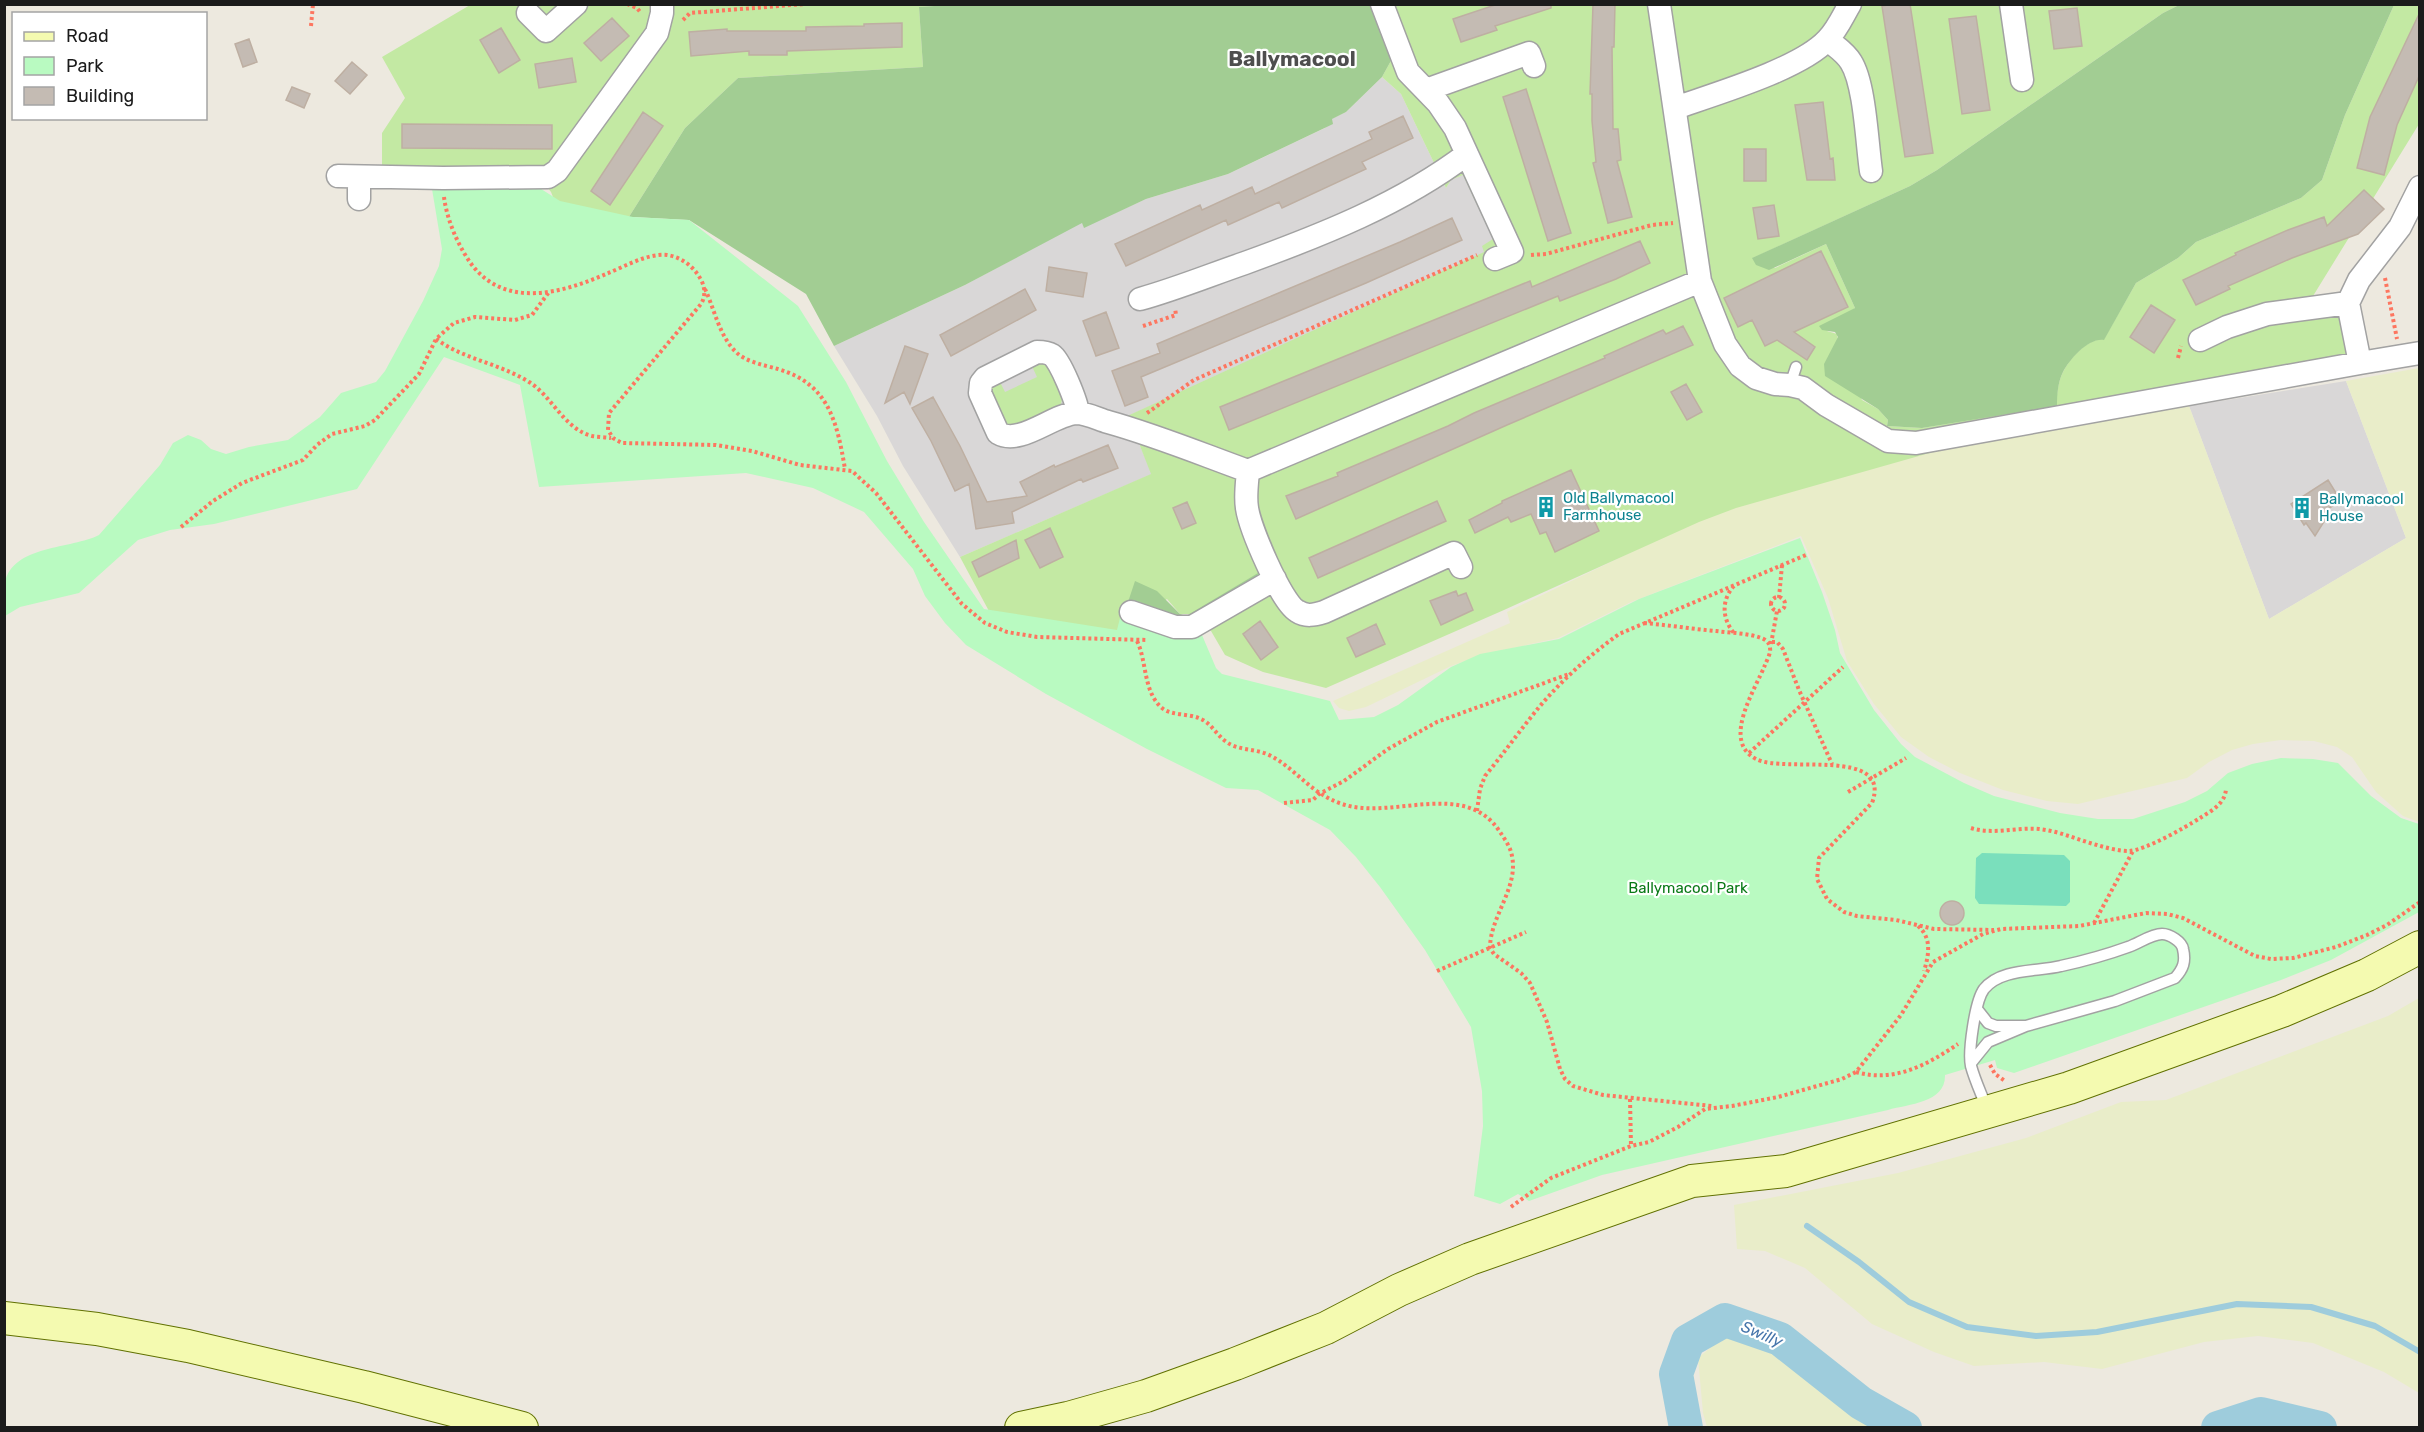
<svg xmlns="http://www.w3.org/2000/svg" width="2424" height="1432" viewBox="0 0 2424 1432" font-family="Rubik,sans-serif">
	<rect width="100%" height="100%" fill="#ede9df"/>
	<!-- residential -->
	<path fill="#d9d7d7" d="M1382,77L1401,94L1446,188L1451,180L1463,175L1494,239L1485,252L1128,416L1142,432L1140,446L1152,474L960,557L903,466L877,416L834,346L965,285L1082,222L1084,227L1146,199L1228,174L1325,128L1331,119L1346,112Z
		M2346,381L2406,538L2269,619L2189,406Z"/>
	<!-- farmland -->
	<path fill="#e9edc9" d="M2419,368V822L2403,816L2376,792L2352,757L2337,747L2314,741L2281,740L2253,744L2232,750L2209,762L2187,778L2078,804L2047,801L2003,790L1960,773L1929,757L1901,737L1874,704L1847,661L1828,598L1801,536L1631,602L1558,638L1482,655L1451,666L1366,707L1349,711L1339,708L1333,701L1510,623L1507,612L1713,513L1875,464L2058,424L2189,406L2269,619L2406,538L2346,381Z
		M2419,998V1393L2384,1372L2313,1343L2258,1336L2204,1342L2102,1369L2044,1362L1974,1366L1934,1352L1872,1324L1805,1268L1765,1251L1737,1249L1734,1205L1898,1173L2026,1138L2121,1102L2166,1100L2388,1016Z
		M1727,1334L1759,1345L1895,1427H1707L1703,1413L1698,1358Z"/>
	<!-- grass -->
	<path fill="#c3e9a3" d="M470,5H965L919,7L923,67L738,78L685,128L627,220L555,202L551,192L541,179L382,169V133L405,98L382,57Z
		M1382,5H2179L2163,13L1937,170L1910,186L1753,258L1775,268L1826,244L1855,308L1827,331L1837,334L1838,340L1835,344L1862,400L1878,409L1888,420L1887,426L1922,428L2056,405C2057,394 2058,382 2063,372C2070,358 2088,338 2104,339L2136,283L2178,258L2196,242L2301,198L2322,180L2345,115L2394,5H2419V124L2305,309L2352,318L2360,363L1933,440V452L1736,508L1699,522L1504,610L1326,688L1263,672L1225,655L1211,631L1192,614H1180L1167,599L1119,633L990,613L960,557L1151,474L1140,446L1142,432L1112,423L1484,252L1482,246L1493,239L1463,175L1451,180L1446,188L1401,94L1382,77L1398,48Z
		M1037,362L1049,366L1062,400L1060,407L1015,427L1007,426L989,395L991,386L999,380L1005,392L1037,377L1031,364Z"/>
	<!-- forest -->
	<path fill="#a2cd93" d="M965,4L1382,5L1398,48L1382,77L1346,112L1332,119L1333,124L1228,174L1146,199L1084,228L1082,223L965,285L834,346L806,294L689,220L633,217L627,220L685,128L738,78L923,67L919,7Z
		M2179,5H2394L2345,115L2322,180L2301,198L2196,242L2178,258L2136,283L2104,340C2088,338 2070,359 2063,372C2058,382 2057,394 2057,406L1922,428L1887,426L1888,420L1878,409L1825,376L1824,364L1838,337L1835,332L1822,330L1819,326L1855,308L1826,244L1769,270L1756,265L1752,258L1910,186L1937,170L2163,13Z
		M1258,573L1261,578L1193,620L1127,605L1135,581L1157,591L1180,614L1186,616Z"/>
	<!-- park -->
	<path fill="#b9fac1" d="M538,187L560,201L633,217L689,220L798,306L846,382L887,461L924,522L984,609L1117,630L1121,614L1199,628L1216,668L1222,674L1330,701L1339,720L1374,717L1398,705L1451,667L1480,654L1559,639L1639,599L1800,538L1822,592L1835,630L1840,653L1874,710L1901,744L1915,757L1964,783L1994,796L2060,813L2098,819H2133L2185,802L2207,791L2228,773L2252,764L2281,758L2313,759L2338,763L2371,796L2401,818L2419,824V912L2331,960L2281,980L2014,1073L1997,1068L1995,1060L1945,1075C1946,1103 1909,1104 1888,1110L1602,1175L1529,1201L1518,1194L1500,1204L1474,1196L1483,1126L1482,1091L1471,1027L1425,950L1380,887L1356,857L1330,830L1258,790L1226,788L1147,749L1046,694L966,645L945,623L925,596L913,569L864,512L813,488L746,473L539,487L520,385L444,357L357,489L214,524L170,530L138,540L79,593L20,607L5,616C5,605 3,593 5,583C12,545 72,549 99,535L160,465L173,443L188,435L201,440L211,449L226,454L249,447L288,440L320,417L341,393L376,382L385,371L423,301L439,266L442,249L432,189Z"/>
	<!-- pitch -->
	<path fill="#7adfbc" d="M1982,853L2064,855L2070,861V902L2066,906L1979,904L1975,898L1976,858Z"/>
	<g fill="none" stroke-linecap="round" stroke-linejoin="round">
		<!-- stream -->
		<path stroke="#9eccdc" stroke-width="6" d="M1807,1226L1859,1262L1909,1302L1967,1327L2036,1336L2097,1332L2237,1304L2311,1307L2375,1326L2420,1352"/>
		<!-- river -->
		<path stroke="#9eccdc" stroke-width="34" d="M1686,1428L1676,1374L1688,1341L1725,1320L1780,1339L1861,1403L1905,1428
			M2218,1428L2261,1414L2320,1428"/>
	</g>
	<!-- building -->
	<path fill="#c4bbb3" stroke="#beafa2" stroke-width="1.5" d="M1498,4H1551V8L1495,26L1497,30L1461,42L1453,19Z
		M1593,4H1615L1614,47H1612L1613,129H1618L1621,160L1617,161L1632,217L1608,223L1593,163L1596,162L1592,121V94H1590Z
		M1894,4H1910L1933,153L1905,157L1882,6Z
		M2077,8L2082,46L2054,49L2049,11Z
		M2420,12V74L2397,125L2384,175L2357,168L2370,117Z
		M1976,16L1990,110L1962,114L1949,19Z
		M612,18L629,36L601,61L584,43Z
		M902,23V47L787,51V55H749V51L691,56L689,32L727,29V31H806V27L864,26V24Z
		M501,28L520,60L499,73L480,40Z
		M249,39L257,62L243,67L235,44Z
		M572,58L576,82L539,88L535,64Z
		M352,62L367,75L350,94L335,81Z
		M292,87L310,94L304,108L286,100Z
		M1526,89L1571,233L1548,241L1503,97Z
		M1823,102L1830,159L1833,158L1835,180H1807L1795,105Z
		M643,112L663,126L610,205L591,191Z
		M1403,116L1413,138L1362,162L1366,169L1282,208L1279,202L1228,225L1226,220L1126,266L1115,244L1200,205L1202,210L1252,187L1255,194L1372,139L1369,132Z
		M402,124L552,125V149L402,148Z
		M1744,149H1766V181H1744Z
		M2364,190L2384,209L2358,234L2292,258L2228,286L2230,289L2196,305L2183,280L2236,255L2235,253L2288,230L2324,217L2327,226Z
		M1774,205L1779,236L1758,239L1753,208Z
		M1452,218L1462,240L1366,283L1141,377L1148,397L1125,406L1112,371L1160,353L1157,344L1400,242Z
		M1640,241L1650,263L1616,279L1560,301L1558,296L1229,430L1220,407L1530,281L1532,287Z
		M1821,251L1848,307L1794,332L1815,347L1807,360L1777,340L1765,346L1752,320L1738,327L1724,298Z
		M1049,267L1087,273L1083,297L1046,291Z
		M1025,289L1036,310L951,356L940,335Z
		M2151,305L2175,320L2154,353L2130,337Z
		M1106,312L1119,348L1096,356L1083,321Z
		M1683,326L1693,345L1507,425L1296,519L1286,496L1338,476L1337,473L1448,426L1474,413L1605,358L1604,356L1663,330L1666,334Z
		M905,346L928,354L910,404L904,392L885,403Z
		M1686,384L1702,412L1687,420L1671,392Z
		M933,397L960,446L987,502L1027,496L1020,482L1054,465L1055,467L1108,445L1118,468L1083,482L1081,479L1012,512L1014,523L976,529L969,484L955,491L931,441L912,408Z
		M1571,470L1599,531L1555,552L1546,532L1540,534L1531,514L1511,522L1508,517L1475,533L1469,520L1502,503V501Z
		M2328,480L2341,501L2326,510L2330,517L2325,520L2315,536L2306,523L2304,525L2291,504Z
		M1437,501L1446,521L1318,578L1309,558Z
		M1187,502L1196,523L1182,529L1173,508Z
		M1050,528L1063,557L1040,568L1025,540Z
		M1016,540L1019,558L979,577L972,562Z
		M1456,591L1458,596L1466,593L1473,610L1441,625L1430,601Z
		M1260,621L1278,647L1261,660L1243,634Z
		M1376,624L1385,644L1356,657L1347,638Z
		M1940 913a12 12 0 1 1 24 0a12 12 0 1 1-24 0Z"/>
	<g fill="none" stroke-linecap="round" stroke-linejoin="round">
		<defs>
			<path id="lane" d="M1790,385L1796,367
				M1977,1009L1988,1023L1996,1026H2026L2115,1001L2175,978C2183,969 2186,962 2183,949C2182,942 2170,934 2162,934C2151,934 2138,944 2128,947C2106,955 2084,961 2061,966C2037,972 2001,968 1984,989C1975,1001 1968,1052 1971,1066C1975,1081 1982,1095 1987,1109
				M1971,1063L1988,1042L2026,1026"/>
			<path id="street" d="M1382,4L1408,72L1438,103L1455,128L1512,252L1495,259
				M2011,4L2022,80
				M528,13L546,31L576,4
				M1828,40C1836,47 1845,52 1851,62C1865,84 1867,144 1871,171
				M1426,90L1529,53L1534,66
				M1675,108C1715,94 1800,69 1827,40C1837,30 1843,16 1850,4
				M338,176L443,178L548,177L557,171L657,33L662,13V4
				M359,177V199
				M1700,281L1725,344L1740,366L1756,378L1775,384L1790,385L1803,388L1826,405L1888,441L1916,443L2360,363L2348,303L2359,280L2400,227L2420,187
				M1140,299C1176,289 1210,275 1245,263C1322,235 1401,204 1467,154
				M2200,340L2227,327L2267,314L2348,303
				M2360,363L2420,353
				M1078,413C1077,402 1060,360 1052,355C1047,352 1042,352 1037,352L985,378L981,383L980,393L998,433C1020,446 1052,415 1076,413C1086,413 1098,419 1108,422C1155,435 1201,454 1248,471C1247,483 1245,497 1247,508C1250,528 1281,602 1297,611C1306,617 1314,615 1324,612L1454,553L1461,567
				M1248,471L1700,281L1659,4
				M1131,612L1175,627H1192L1275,579"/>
			<path id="secondary" d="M4,1318L97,1329L188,1346L364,1387L522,1428
				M1021,1428L1068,1418L1146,1396L1235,1364L1326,1328L1399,1290L1470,1259L1692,1181L1786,1171L2069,1088L2282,1011L2367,975L2420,947"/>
		</defs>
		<!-- lane casing -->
		<use href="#lane" stroke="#a2a2a2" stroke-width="13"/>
		<!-- street casing -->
		<use href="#street" stroke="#a2a2a2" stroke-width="25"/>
		<!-- secondary casing -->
		<use href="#secondary" stroke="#617102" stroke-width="34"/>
		<!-- path -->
		<path stroke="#fd7660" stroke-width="4" stroke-dasharray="3 3" stroke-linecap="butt" d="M627,4L637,8L641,13
			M683,20L690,13L805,4
			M311,26L313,4
			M444,197C447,220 458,246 472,265C506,309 562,293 606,274C624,267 647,253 667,255C681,257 693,266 700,278C705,286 706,296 701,304L609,413L608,430L613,438L622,443L716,445L752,451L800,465L852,471L876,493L962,604L985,623L1007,632L1037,637L1147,640
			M1531,255L1546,254L1652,225L1673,223
			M2385,278L2397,339
			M705,289C714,308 719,335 735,351C745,362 764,365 778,369C829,384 837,422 845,469
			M1143,326L1176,315L1175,308
			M436,339C465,360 499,363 529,382C552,396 564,429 592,436C598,437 605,437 611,438
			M2178,358L2181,346
			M1147,413L1194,380L1477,255
			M181,527L213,501L242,483L303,460L317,445L332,434L365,426L375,420L419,374L436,339L454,323L475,317L515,320L525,317L532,315L549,292
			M1734,586C1721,600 1722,619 1734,633
			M1771 604a7 7 0 1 1 14 0a7 7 0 1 1-14 0Z
			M1779,598L1782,565
			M1644,623C1668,625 1692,629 1716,631C1731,633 1748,633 1761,638C1765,639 1770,643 1770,648C1771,653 1767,660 1765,665C1755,690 1721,741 1756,759C1784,774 1893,746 1872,803L1819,858L1817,879L1827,899L1844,912L1857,916L1896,920L1934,929L1994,930
			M1137,641C1147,661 1143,692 1162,708C1171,716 1189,713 1201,719C1212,724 1217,736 1228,743C1239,750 1254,749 1267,754C1294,766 1309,793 1342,804C1392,821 1465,778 1500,832C1504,838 1509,845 1511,852C1521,886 1490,915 1490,948L1494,954L1521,973L1530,983L1547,1022L1560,1069L1565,1079L1573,1086L1603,1095L1712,1106
			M1772,642H1777L1783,649L1799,690L1832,764
			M1771,644L1777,611
			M1749,753L1843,667
			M1848,792L1906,758
			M1284,803L1313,800L1319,794L1344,781L1388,749L1437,722L1569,674
			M1477,811L1480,789L1485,776C1504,753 1521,729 1540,706C1563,679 1590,655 1619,634L1806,555
			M1971,828C1993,835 2016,827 2039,829C2059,831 2078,840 2097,845C2107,848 2119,851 2129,851C2146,850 2184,828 2200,818C2211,811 2225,804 2226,789
			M2094,923L2133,851
			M1918,926C1932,938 1929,955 1924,971
			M1437,971L1526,932
			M1990,1065L1995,1074L2005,1081
			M1856,1072C1894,1083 1927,1065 1958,1044
			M1630,1099L1631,1146
			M1511,1207L1551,1178L1631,1146L1649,1142L1678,1127L1705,1109L1732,1106L1778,1097L1842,1079L1856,1072L1901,1015L1933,962L1983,934L2001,929L2079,926L2146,913L2167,914L2183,918L2255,956L2271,959L2293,958L2336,947L2367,935L2387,925L2420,902"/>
		<!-- lane -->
		<use href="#lane" stroke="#fff" stroke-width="10"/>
		<!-- street -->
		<use href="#street" stroke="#fff" stroke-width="22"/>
		<!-- secondary -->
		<use href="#secondary" stroke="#f4fab0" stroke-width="32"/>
	</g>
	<!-- icons -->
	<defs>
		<symbol id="building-bare" viewBox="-9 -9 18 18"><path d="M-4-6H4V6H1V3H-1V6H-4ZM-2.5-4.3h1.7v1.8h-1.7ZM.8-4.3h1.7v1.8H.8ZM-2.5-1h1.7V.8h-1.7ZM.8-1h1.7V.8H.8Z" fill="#0f9aa8" stroke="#fff" stroke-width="2.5" paint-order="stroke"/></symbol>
	</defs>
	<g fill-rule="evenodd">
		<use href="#building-bare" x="1531" y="492" width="30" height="30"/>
		<use href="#building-bare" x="2287" y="493" width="30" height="30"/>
	</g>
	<g text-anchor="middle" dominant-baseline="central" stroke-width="4.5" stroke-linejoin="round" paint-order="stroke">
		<!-- culture labels -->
		<g font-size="15" fill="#0d838f" stroke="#fff" text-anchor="start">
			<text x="1563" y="498">Old Ballymacool<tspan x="1563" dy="17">Farmhouse</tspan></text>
			<text x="2319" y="499">Ballymacool<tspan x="2319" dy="17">House</tspan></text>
		</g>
		<!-- park labels -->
		<g font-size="15" fill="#097916" stroke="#fff">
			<text x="1688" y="888">Ballymacool Park</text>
		</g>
		<!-- water labels -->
		<g font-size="16" font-style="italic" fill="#4675ab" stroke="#fff">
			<text transform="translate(1762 1334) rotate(23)">Swilly</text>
		</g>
		<!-- district labels -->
		<g font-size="21" font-weight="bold" fill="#4e4e4e" stroke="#fff">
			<text x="1292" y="58">Ballymacool</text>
		</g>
	</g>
	<!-- border -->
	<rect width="2424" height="1432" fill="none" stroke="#1b1b1b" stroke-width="12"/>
	<!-- legend -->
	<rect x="12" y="12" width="195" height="108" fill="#ffffff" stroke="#a4a4a4" stroke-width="1.5"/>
	<rect x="24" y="32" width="30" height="9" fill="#f4fab0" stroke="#a4a4a4" stroke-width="1.5"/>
	<text x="66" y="42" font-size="18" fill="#1b1b1b">Road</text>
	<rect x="24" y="57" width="30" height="18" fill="#b9fac1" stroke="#a4a4a4" stroke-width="1.5"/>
	<text x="66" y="72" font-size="18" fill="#1b1b1b">Park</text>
	<rect x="24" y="87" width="30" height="18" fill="#c4bbb3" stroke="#a4a4a4" stroke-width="1.5"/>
	<text x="66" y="102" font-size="18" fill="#1b1b1b">Building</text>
</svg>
